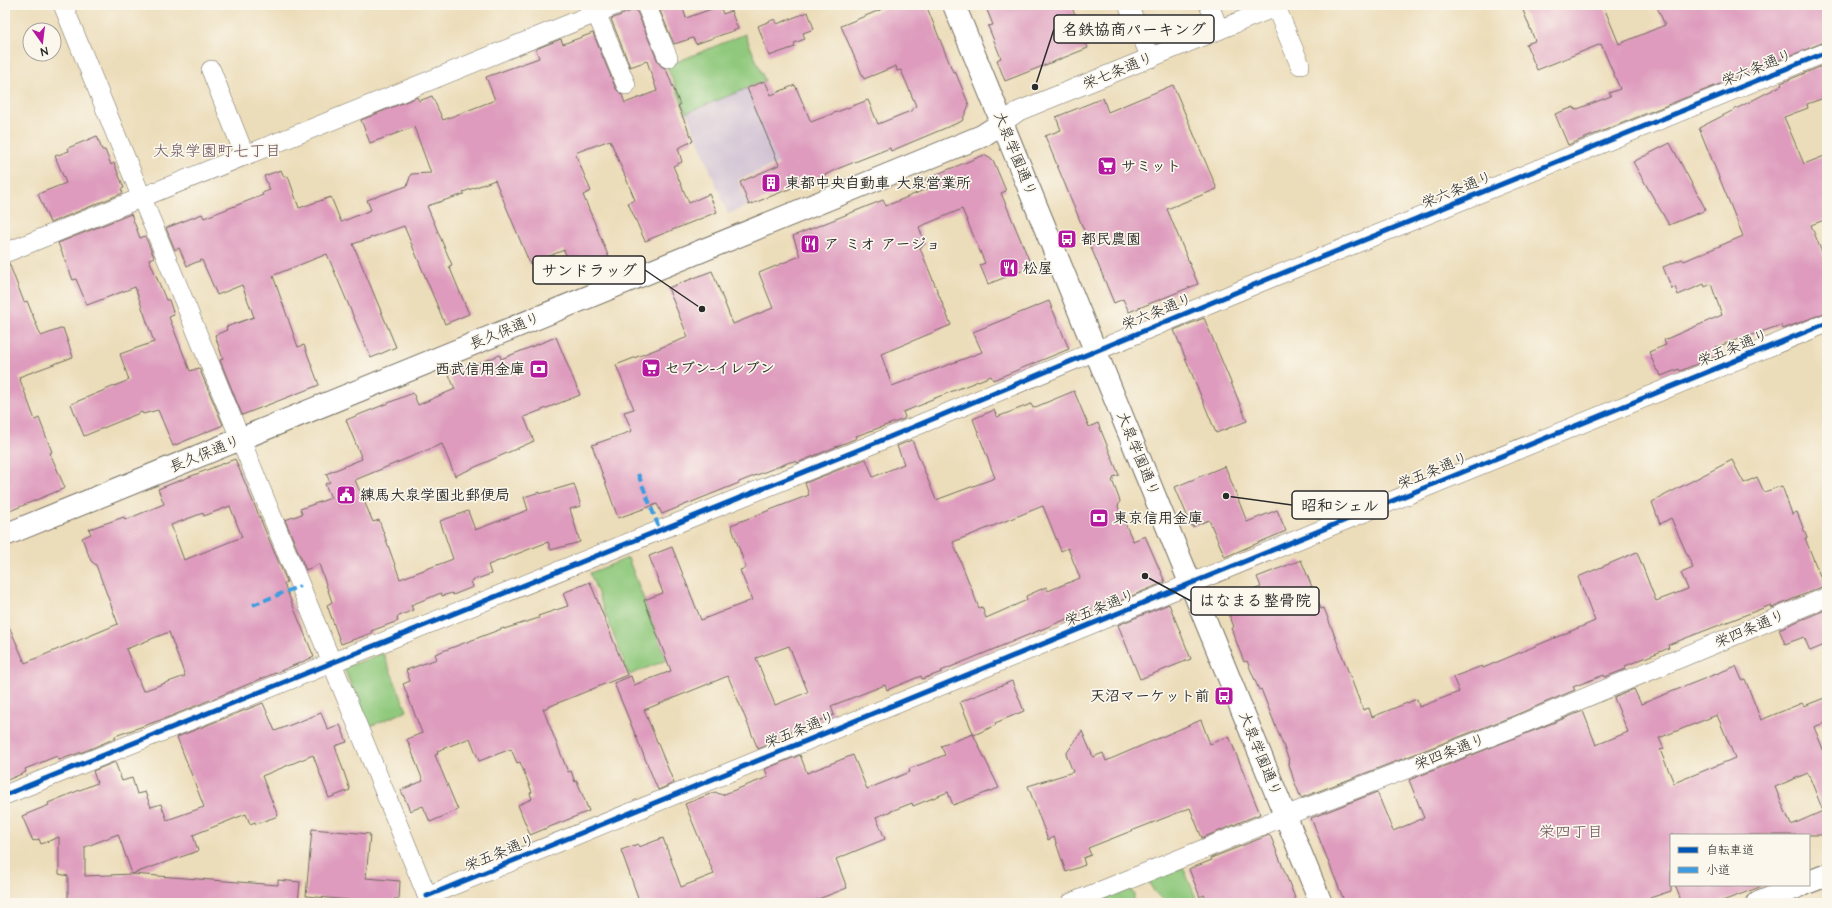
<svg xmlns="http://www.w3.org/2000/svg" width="1832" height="908" viewBox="0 0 1832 908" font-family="'Architects Daughter','Klee One',sans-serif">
	<rect width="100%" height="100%" fill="#fbf7ec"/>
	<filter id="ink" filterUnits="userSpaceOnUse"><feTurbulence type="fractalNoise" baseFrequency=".025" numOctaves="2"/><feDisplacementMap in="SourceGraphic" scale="8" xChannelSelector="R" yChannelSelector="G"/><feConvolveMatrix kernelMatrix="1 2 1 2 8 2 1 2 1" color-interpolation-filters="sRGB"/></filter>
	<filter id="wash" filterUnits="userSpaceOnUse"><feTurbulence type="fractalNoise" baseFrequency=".012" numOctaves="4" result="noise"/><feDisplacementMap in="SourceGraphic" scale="16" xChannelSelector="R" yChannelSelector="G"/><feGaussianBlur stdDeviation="0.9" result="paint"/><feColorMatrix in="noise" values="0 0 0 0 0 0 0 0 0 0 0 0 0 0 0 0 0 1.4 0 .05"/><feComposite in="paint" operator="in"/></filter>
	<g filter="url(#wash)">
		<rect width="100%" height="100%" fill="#ecddba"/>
		<!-- industrial -->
		<path fill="#cebed1" d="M765,81L796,156L738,180L748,206L728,214L687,113Z"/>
		<!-- green -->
		<path fill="#90c97d" stroke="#5e7a54" d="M745,34L765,81L686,113L667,66Z
			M628,558L667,660L629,675L590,573Z
			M383,653L407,711L368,727L344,668Z
			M1183,867L1197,900C1176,908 1156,902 1149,881Z
			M1130,888L1134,895V903H1103L1101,900Z"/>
		<g id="blocks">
			<!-- building -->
			<path fill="#de9bbd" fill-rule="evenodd" d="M677,5H682L686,18L720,6L723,14L731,11L738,29L696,44L693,38L674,44L660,11Z
				M892,5H926L953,72L955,71L969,105L962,121L891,151L890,148L837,169L809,183V181L749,205L740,182L779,165L747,88L765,81L771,95L795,85L811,122L868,100L878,124L913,110V108L916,106L901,70L897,71L896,66L864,79L841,26Z
				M985,5H1071L1088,48L1005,81L997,60L1001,58L988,26L993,25Z
				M1521,5H1603L1619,44L1665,25L1656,5H1827V41L1568,145L1555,114L1574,107L1575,110L1611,96L1609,93L1620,89L1601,44L1537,70L1526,44L1535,41Z
				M636,9L658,62L661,66L666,69L680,105L678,106L693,141L678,148L682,162L673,166L689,203L709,194L717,212L645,241L628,203L635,200L610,140L575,153L591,191L583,195L610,260L574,275L564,250L530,264L495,180L463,192L464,194L427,206L452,265L449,266L469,314L445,324L404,226L353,244L396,347L371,358L327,254L274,275L273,276L298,347L304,345L319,385L242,415L220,360L223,359L215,335L227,330L226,327L254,317L242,285L217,295L202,260L187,266L179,248L175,250L166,228L202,214L204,218L263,195L262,193L270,190L264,176L281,170L284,177L288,176L299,208L331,197L341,222L371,210L367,200L407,186L411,174L431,173L414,127L370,143L361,120L417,97L419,101L432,96L443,120L495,100L486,77L539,58L536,49L561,39L563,44L593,33L616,89L622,95L625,103L657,91L647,61L630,67L611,19Z
				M808,12L814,29L803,33L805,39L794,43L795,47L769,56L758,26L775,19L777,24Z
				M1827,64V97L1807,104L1808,108L1784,117L1804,164L1827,155V219L1811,225L1827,265V312L1783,329L1781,325L1716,347L1719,355L1680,371L1679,369L1661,376L1659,371H1657L1649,352L1666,345L1664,340L1722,315L1711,284L1705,287L1704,284L1678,295L1675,287L1672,289L1663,267L1682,259L1684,261L1743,236L1699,128L1782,85L1781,83Z
				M1173,85L1217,189L1167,209L1198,284L1129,312L1123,299L1114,303L1045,136L1061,130L1056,117L1103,98L1108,112Z
				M97,136L102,150H105L111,165L114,163L124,188L121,189L123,193L50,223L38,194L66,183L55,156L69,151L68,148Z
				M1670,143L1706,210L1669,225L1633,162Z
				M984,155L993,160L1006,191L1001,193L1032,267L988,284L980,265L985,263L962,209L919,227L925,244L920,248L951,325L881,354L892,386L982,352L973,332L1049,301L1069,349L993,380L991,376L925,402L926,403L903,412L905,417L904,419L856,436L857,438L797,463L796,461L790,462L739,482V483L662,514L657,504L618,518L592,445L632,431L624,412L634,409L616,365L688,337L668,288L712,271L733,324L773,308L759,273L800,256L793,236L883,200L886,206L929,188L925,179Z
				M131,214L140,238L145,236L154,257L149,259L166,300H169L174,315L169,317L190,371L199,368L223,425L173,446L158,410L143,414L142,412L84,436L71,404L129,380L120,354L154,342L135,287L87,305L76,279L73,280L58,243Z
				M9,263L24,302L27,301L41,336L63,328L73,357L19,377L35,420L39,418L52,452L50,453L65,488L5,513V264Z
				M1204,318L1247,421L1216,433L1174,330Z
				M556,337L580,395L524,417L534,441L455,476L442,444L355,480L373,522L379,520L400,579L453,559L440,521L468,511L475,530L528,510L524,497L540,492V494L574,484L581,506L570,509L580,542L551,550L548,542L488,565L491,574L471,581L473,587L453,595L452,593L442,596L441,593L411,605L413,610L397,617L398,621L371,631L372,633L341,644L327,605L332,602L319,564L306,570L285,520L302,514L300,509L331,498L325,484L330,482L326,474L362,459L346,420L413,393L418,405L455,389L448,372L465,365L466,368L500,355L501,359Z
				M1074,391L1089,427L1098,423L1119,475L1113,477L1114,479L1112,480L1120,501L1118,507L1133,541L1145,536L1165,582L1110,605L1108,602L941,671L942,672L922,679L921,676L887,690L885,685L831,706L834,715L791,732L792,735L758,749L728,676L644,710L674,783L658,790L614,683L631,676L634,685L671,671L644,600L663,593L649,556L672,547L701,620L752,600L740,570L746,568L731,525L809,495L805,483L866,459L873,477L904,464L897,446L912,440L936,500L995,478L973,419L994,410L997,417L1031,404L1033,408ZM1043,506L1061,551L1068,548L1080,578L1048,591L1046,587L1026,596L1027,600L986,618L982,607L979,608L953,542ZM789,646L808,692L775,705L756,658Z
				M235,459L287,582L284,584L314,657L169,717L115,736L116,738L85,751L59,760L57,756L25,769L26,772L5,781V617L25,663L118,624L96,565L91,561L82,538L91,534L89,529L124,517L125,520L164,504L158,489ZM230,506L242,537L184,560L171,525L203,513L204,516ZM169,632L185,676L143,691L126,649Z
				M1732,460L1744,483L1757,477L1764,492L1782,486L1792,514L1797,512L1807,538H1805L1824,586L1772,608L1771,605L1668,645L1669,648L1625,666L1626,669L1605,677L1604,675L1573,687L1575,690L1511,717L1301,798L1294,781L1288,761L1289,760L1261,689L1259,690L1247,661L1244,662L1231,628L1234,627L1224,601L1261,587L1257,577L1301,560L1321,609L1324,608L1363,710L1369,708L1372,717L1417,699L1419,707L1459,692L1453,677L1482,666L1483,668L1595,621L1578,577L1637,552L1656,601L1688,589L1681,573L1693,568L1671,518L1660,524L1652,502Z
				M1225,466L1247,522L1277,510L1286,531L1225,557L1209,520L1192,527L1175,487Z
				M590,582L627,675L543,709L568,772L571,771L575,782L577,781L589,811L530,835L518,805L532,799L530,793L532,792L520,762L517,763L511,749L479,761L470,738L437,751L438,754L435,755L458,810L430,822L423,806L410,811L401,790L423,781L407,739L422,733L403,684L410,681L406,670L437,659L435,654L504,628V629L539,618L538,616L568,606L563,593Z
				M1169,604L1191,659L1140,679L1118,625Z
				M1825,610L1827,616V644L1810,651L1804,637L1785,644L1779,629Z
				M1736,666L1742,680L1745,679L1761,720L1802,703L1804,706L1827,697V722L1814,727L1827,759V835H1671V891L1635,903H1345L1311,818L1377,792L1393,831L1424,818L1409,780L1583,711L1596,745L1628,732L1614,698L1634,689L1641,704ZM1717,715L1735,758L1674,783L1660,750L1664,749L1659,738ZM1808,773L1823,811L1791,825L1775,787Z
				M1012,681L1024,711L995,723L996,725L974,735L960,702Z
				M263,703L275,731L321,713L328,730L340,725L347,742L335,746L350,790L329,798L313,755L262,776L278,816L256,824L255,822L250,824L246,814L193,835L198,851L132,874L278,885V880L300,882L298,903L261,901V903H68V876L59,874V837L41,844L39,839L33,841L22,816L49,805L48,803L97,783L93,771L115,762L122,781L132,778L137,794L145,792L151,807L161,804L167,820L204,807L177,737ZM118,834L132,874L85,876V847Z
				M1201,720L1210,744L1229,736L1260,814L1202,838L1190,808L1088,848L1091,855L1083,858L1085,865L1066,872L1054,837L1048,840L1028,786L1073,772L1066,754L1082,731L1093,757L1103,753L1106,761Z
				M973,734L999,788L953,805L948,792L913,806L912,803L876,817L885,839L836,859L847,888L808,903H640L621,850L638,844L639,847L663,838L681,887L714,874L685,804L715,792L722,795L768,777L765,769L800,755L807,773L853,755L867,789L910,772L909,769L945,755L941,746Z
				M312,829L370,834L366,878L400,881L399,899H394L393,903H349V900L306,896Z
				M1269,835L1271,837L1297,903H1208L1204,895L1200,897L1189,869L1212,860L1211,858Z
				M1675,885H1760V887L1717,903H1682Z"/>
		</g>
	</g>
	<g filter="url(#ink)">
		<use href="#blocks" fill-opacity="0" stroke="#6f695d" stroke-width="1"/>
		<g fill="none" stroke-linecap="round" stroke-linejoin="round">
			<defs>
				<path id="street" d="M63,5L430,903
					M593,5L626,85
					M646,5L668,58
					M1128,5L1151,58
					M1209,5L1219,30
					M1276,7L1300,65
					M211,70L245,156
					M1002,123L1019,111L1280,5
					M5,253L616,5
					M5,795L868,446L1268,279L1827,52
					M427,896L1827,323
					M1071,903L1285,816L1515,727L1827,597"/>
				<path id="secondary" d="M954,5L1321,903
					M5,535L902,169L982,136L1002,123
					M1809,882L1827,875
					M1758,903L1802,885"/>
			</defs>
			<!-- street casing -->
			<use href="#street" stroke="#6f695d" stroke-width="20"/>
			<!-- secondary casing -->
			<use href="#secondary" stroke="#6f695d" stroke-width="24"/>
			<!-- street -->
			<use href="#street" stroke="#fff" stroke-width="19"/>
			<!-- secondary -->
			<use href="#secondary" stroke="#fff" stroke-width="22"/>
			<!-- quiet -->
			<path stroke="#3d9ce1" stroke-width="4" stroke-dasharray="8 4" stroke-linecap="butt" d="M638,474L660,530
				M253,605L300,586"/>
			<defs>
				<path id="cycleway" d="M5,795L868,446L1268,279L1827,52
					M427,896L1827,323"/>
			</defs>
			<!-- cycleway casing -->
			<use href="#cycleway" stroke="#fbf7ec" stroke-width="8"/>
			<!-- cycleway -->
			<use href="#cycleway" stroke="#0057b8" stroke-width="5"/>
		</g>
	</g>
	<!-- icons -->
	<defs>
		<symbol id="supermarket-square" viewBox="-11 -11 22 22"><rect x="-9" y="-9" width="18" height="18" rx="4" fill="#b5179e" stroke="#fbf7ec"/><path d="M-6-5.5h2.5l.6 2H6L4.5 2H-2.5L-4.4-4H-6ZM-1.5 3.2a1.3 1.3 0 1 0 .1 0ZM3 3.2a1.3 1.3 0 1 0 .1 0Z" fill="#fff"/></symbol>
		<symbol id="building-square" viewBox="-11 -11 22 22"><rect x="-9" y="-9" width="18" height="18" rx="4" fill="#b5179e" stroke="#fbf7ec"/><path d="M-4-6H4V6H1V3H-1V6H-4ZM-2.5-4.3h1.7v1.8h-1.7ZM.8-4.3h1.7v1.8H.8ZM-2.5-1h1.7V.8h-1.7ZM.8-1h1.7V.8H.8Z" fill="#fff"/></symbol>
		<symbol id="bus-square" viewBox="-11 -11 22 22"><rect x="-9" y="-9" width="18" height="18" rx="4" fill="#b5179e" stroke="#fbf7ec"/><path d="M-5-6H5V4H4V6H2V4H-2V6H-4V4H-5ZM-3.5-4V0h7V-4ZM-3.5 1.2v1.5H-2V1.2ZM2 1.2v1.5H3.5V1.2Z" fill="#fff"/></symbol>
		<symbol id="restaurant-square" viewBox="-11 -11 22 22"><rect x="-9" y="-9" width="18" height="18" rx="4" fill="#b5179e" stroke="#fbf7ec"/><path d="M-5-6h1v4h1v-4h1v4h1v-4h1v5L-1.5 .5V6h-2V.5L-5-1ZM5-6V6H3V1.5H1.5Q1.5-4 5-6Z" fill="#fff"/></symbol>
		<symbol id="bank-square" viewBox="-11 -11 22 22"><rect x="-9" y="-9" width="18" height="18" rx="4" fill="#b5179e" stroke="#fbf7ec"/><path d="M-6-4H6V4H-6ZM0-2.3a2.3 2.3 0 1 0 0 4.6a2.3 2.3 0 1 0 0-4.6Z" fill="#fff"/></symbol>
		<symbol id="civic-square" viewBox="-11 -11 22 22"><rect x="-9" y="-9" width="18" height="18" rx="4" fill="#b5179e" stroke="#fbf7ec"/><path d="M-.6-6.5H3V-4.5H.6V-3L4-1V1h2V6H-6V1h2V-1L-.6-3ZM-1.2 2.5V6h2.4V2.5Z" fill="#fff"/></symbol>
	</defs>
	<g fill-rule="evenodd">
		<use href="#supermarket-square" x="1096" y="155" width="22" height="22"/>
		<use href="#building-square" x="760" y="172" width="22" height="22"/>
		<use href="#bus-square" x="1056" y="228" width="22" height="22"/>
		<use href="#restaurant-square" x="799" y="233" width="22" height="22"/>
		<use href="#restaurant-square" x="998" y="257" width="22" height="22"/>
		<use href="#supermarket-square" x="640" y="357" width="22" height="22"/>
		<use href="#bank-square" x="528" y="358" width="22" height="22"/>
		<use href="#civic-square" x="335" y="484" width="22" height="22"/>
		<use href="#bank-square" x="1088" y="507" width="22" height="22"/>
		<use href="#bus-square" x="1213" y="685" width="22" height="22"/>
	</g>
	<g text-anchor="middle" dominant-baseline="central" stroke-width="3.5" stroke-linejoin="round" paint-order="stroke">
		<!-- street labels -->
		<g font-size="15" fill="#2b2b2b" stroke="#fbf7ec">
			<text transform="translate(1757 68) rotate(-22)">栄六条通り</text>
			<text transform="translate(1118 71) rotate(-22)">栄七条通り</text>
			<text transform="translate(1015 154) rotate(68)">大泉学園通り</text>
			<text transform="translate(1457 190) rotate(-22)">栄六条通り</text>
			<text transform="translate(1157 312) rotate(-22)">栄六条通り</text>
			<text transform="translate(505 331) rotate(-22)">長久保通り</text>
			<text transform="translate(1733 348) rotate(-22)">栄五条通り</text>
			<text transform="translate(205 454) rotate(-22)">長久保通り</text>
			<text transform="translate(1138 454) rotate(68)">大泉学園通り</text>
			<text transform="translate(1433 471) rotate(-22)">栄五条通り</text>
			<text transform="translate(1100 608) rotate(-22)">栄五条通り</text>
			<text transform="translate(1750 629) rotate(-23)">栄四条通り</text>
			<text transform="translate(800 730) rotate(-22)">栄五条通り</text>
			<text transform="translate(1450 752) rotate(-21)">栄四条通り</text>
			<text transform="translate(1260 754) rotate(68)">大泉学園通り</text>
			<text transform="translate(500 853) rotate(-22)">栄五条通り</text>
		</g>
		<!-- poi labels -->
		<g font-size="15" font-weight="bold" fill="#2b2b2b" stroke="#fbf7ec" text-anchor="start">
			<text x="1121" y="166">サミット</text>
			<text x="785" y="183">東都中央自動車 大泉営業所</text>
			<text x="1081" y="239">都民農園</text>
			<text x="824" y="244">ア ミオ アージョ</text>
			<text x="1023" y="268">松屋</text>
			<text x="665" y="368">セブン-イレブン</text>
			<text x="525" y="369" text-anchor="end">西武信用金庫</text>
			<text x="360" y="495">練馬大泉学園北郵便局</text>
			<text x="1113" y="518">東京信用金庫</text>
			<text x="1210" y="696" text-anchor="end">天沼マーケット前</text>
		</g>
		<!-- neighbourhood labels -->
		<g font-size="16" fill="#6a525e" stroke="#fbf7ec">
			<text x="217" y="151">大泉学園町七丁目</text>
			<text x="1571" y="832">栄四丁目</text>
		</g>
	</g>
	<!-- callouts -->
	<path fill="none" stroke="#2b2b2b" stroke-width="1.5" d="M1035 87L1054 29M702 309L645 270M1226 496L1292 505M1145 576L1191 601"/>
	<g fill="#2b2b2b" stroke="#fbf7ec" stroke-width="1.5">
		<circle cx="1035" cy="87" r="4"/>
		<circle cx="702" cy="309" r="4"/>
		<circle cx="1226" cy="496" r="4"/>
		<circle cx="1145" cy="576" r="4"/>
	</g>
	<g fill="#fbf7ec" stroke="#2b2b2b" stroke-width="1.5">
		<rect x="1054" y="15" width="160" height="28" rx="4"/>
		<rect x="533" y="256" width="112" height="28" rx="4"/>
		<rect x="1292" y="491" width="96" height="28" rx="4"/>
		<rect x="1191" y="587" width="128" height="28" rx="4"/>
	</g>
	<g font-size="16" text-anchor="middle" font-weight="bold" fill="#2b2b2b">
		<text x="1134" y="35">名鉄協商パーキング</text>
		<text x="589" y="276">サンドラッグ</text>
		<text x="1340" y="511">昭和シェル</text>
		<text x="1255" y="606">はなまる整骨院</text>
	</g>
	<!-- margin -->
	<rect width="1832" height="908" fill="none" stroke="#fbf7ec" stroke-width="20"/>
	<!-- legend -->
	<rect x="1670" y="834" width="140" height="52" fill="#fbf7ec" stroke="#a8a59f"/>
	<rect x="1678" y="847" width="20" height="6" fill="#0057b8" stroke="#a8a59f"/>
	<text x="1706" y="854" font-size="12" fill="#2b2b2b">自転車道</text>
	<rect x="1678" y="867" width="20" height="6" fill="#3d9ce1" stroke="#a8a59f"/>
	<text x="1706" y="874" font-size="12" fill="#2b2b2b">小道</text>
	<!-- north arrow -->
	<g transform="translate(42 42) rotate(166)"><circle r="19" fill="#fbf7ec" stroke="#a8a59f"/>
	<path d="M0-3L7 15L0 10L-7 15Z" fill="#b5179e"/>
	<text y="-6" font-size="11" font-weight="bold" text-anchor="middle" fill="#2b2b2b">N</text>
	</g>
</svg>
